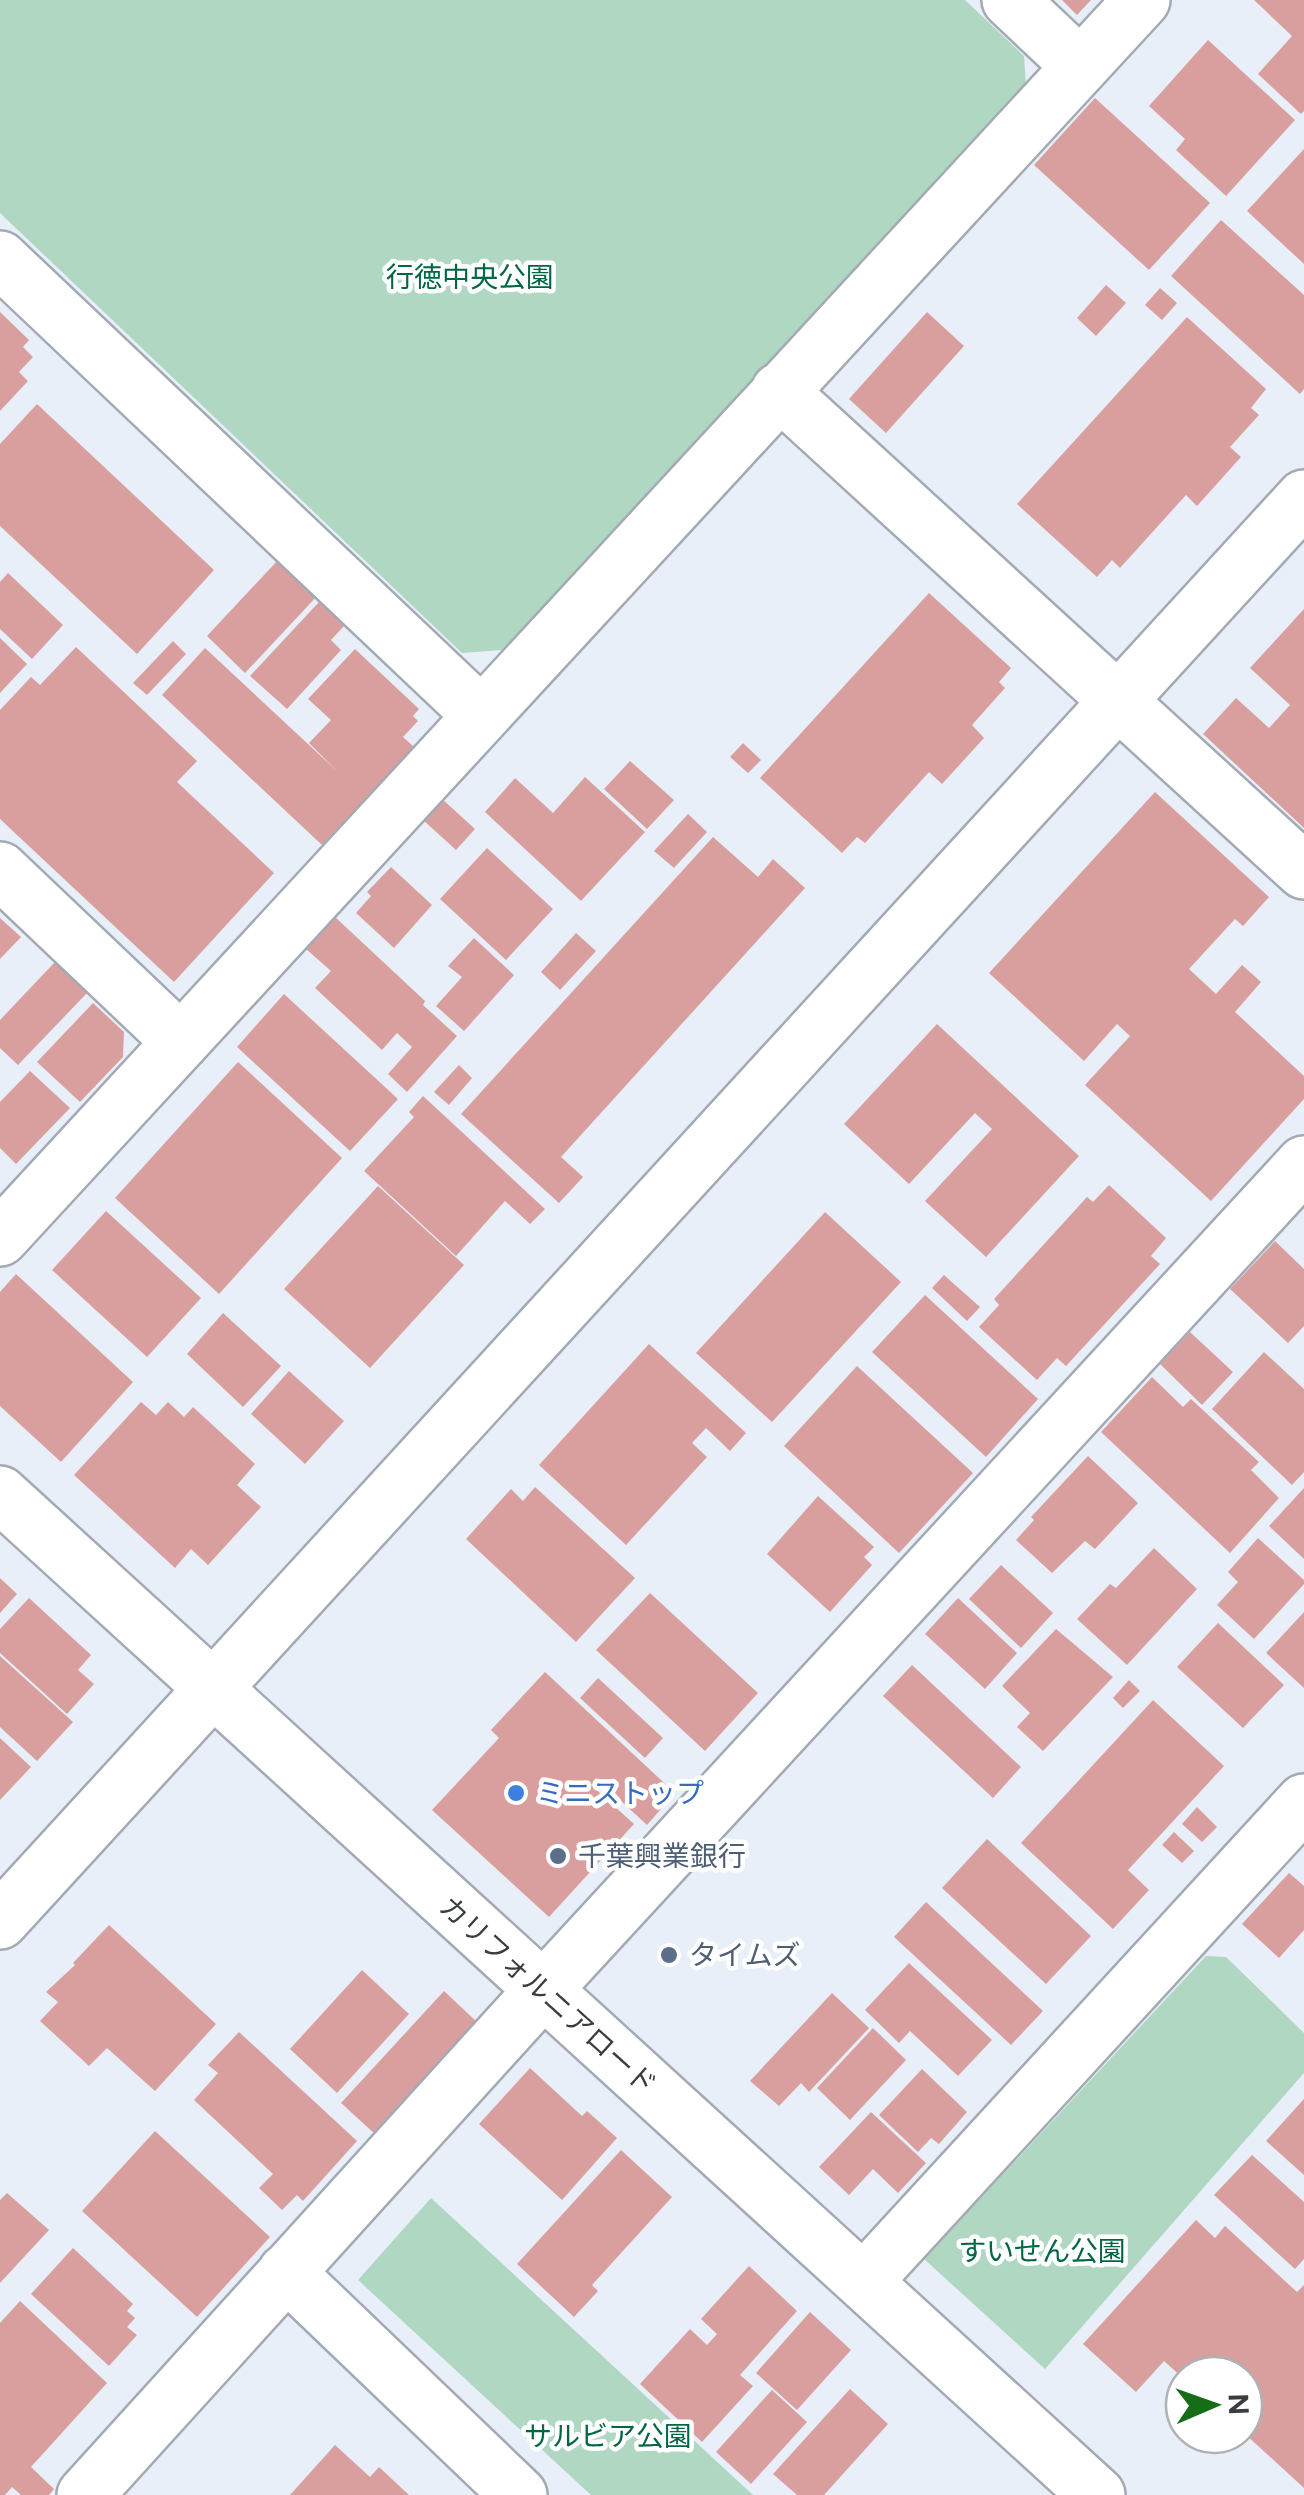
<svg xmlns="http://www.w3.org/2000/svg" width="1304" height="2495" viewBox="0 0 1304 2495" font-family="Figtree,'Noto Sans JP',sans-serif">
	<rect width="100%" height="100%" fill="#e8eff9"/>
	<!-- green -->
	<path fill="#afd7c1" d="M0,0H965L1024,56L1026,87L502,650L462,653L0,213Z
		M1206,1956L1226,1957L1304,2033V2073L1045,2369L924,2259Z
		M431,2198L753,2495H591L358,2280Z"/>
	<!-- building -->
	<path fill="#d99f9e" d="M1062,0H1091L1077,15Z
		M1254,0H1304V111L1301,114L1258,74L1292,36Z
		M1208,40L1295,120L1226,196L1176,150L1185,139L1149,106Z
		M1095,98L1210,203L1149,270L1034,165Z
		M1304,149V264L1247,211Z
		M1221,220L1304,295V389L1300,394L1171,276Z
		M1106,285L1126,303L1096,336L1077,318Z
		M1160,288L1177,303L1162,320L1145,305Z
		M0,312L29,340L23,347L33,357L19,372L28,381L0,411Z
		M927,312L964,346L886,433L849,399Z
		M1187,317L1266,389L1251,408L1259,415L1230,447L1241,457L1197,506L1186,495L1120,568L1112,560L1097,577L1017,504Z
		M37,404L214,570L137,654L0,526V444Z
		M279,559L318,595L245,673L207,636Z
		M8,573L63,625L32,659L0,629V582Z
		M929,593L1011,668L999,682L1005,688L972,725L984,738L942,784L929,772L865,843L857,837L842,853L760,778Z
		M320,601L345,625L331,640L341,650L287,709L250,676Z
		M1304,609V828L1203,734L1236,698L1269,728L1290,705L1250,668Z
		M0,638L27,664L0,693Z
		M173,641L186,654L147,695L133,683Z
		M76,647L197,761L177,782L274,873L174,982L0,819V710L31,677L40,685Z
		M205,648L338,772L309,743L331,720L308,699L355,649L419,709L413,716L418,721L403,737L414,747L322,845L162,695Z
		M743,743L761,760L748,773L730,757Z
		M630,761L674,800L647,829L604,789Z
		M585,777L645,832L581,901L485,812L515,778L553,813Z
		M1155,792L1269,897L1243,926L1235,919L1189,969L1216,994L1242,965L1261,982L1235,1012L1304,1076V1099L1211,1201L1085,1085L1130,1036L1117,1024L1084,1061L989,973Z
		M441,798L475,829L456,850L422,819Z
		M688,814L707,832L674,868L654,851Z
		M713,837L758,877L773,859L805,888L561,1157L583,1177L559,1203L461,1114Z
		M487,848L553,909L506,960L440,899Z
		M391,867L432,905L394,948L356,913L371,896L367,892Z
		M334,916L425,1001L423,1005L457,1036L407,1092L388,1074L412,1047L397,1033L382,1050L315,988L331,971L305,948Z
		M0,918L21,937L0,959Z
		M576,933L596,951L560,990L541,972Z
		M474,938L514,975L464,1031L436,1006L462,977L448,966Z
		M55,962L87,993L18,1065L0,1048V1020Z
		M284,994L398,1099L350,1151L237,1047Z
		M93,1003L124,1032L123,1057L80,1102L37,1062Z
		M937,1024L1079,1156L986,1257L925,1201L992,1129L975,1113L909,1184L844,1124Z
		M238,1062L342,1158L219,1294L115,1198Z
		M459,1065L472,1078L449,1105L434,1092Z
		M30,1071L70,1108L16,1164L0,1148V1102Z
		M423,1096L545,1209L530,1224L505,1201L456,1256L364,1171L414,1117L409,1112Z
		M1109,1185L1166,1238L1151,1256L1160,1264L1066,1366L1057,1358L1037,1380L979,1327L999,1305L994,1299L1087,1197L1093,1202Z
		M378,1186L464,1265L370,1368L284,1289Z
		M106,1211L201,1298L147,1357L52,1270Z
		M825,1212L901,1282L772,1422L696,1353Z
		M1275,1241L1304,1269V1326L1288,1343L1230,1289Z
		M16,1274L133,1382L61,1462L0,1406V1292Z
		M944,1275L980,1307L967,1321L932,1288Z
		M925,1295L1038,1399L986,1457L872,1352Z
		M223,1313L281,1366L243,1407L187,1354Z
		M1190,1332L1233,1372L1202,1405L1160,1364Z
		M649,1344L746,1433L730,1451L706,1428L692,1443L707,1457L626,1545L539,1465Z
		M1264,1352L1304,1389V1472L1292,1485L1212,1409Z
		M857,1366L973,1473L899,1553L784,1446Z
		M289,1371L344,1421L305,1464L251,1414Z
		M1152,1377L1183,1407L1191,1399L1259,1462L1251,1470L1279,1498L1230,1553L1101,1432Z
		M141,1402L156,1415L168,1402L184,1417L193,1407L255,1464L237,1485L261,1507L208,1565L191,1549L175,1568L74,1475Z
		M1088,1456L1138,1503L1095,1549L1085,1541L1052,1573L1016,1540L1034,1520L1031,1517Z
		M535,1487L635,1578L576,1642L466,1539L511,1489L523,1501Z
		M1304,1488V1559L1269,1526Z
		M818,1496L874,1547L864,1557L872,1565L830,1612L767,1554Z
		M1258,1538L1304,1580V1584L1254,1639L1217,1605L1238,1582L1228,1572Z
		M1154,1548L1197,1589L1127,1665L1077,1619L1110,1584L1116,1588Z
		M1001,1565L1053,1613L1021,1648L969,1599Z
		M0,1578L17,1594L0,1613Z
		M650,1593L758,1693L705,1751L596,1650Z
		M29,1598L91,1655L78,1670L94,1684L67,1714L0,1653V1629Z
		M958,1598L1017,1653L985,1689L925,1634Z
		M1304,1612V1688L1266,1653Z
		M1218,1623L1284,1685L1243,1728L1177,1667Z
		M1056,1629L1113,1677L1043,1751L1017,1727L1030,1713L1002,1686Z
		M0,1656L73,1722L37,1761L0,1727Z
		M912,1665L1021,1767L993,1798L883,1696Z
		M545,1672L675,1793L647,1825L596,1778L591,1785L634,1824L549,1917L432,1810L499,1738L491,1730Z
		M598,1678L663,1738L645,1758L580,1698Z
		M1129,1680L1140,1691L1123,1708L1113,1698Z
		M1153,1700L1224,1766L1128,1870L1149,1890L1113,1929L1021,1843Z
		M0,1738L31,1767L0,1800Z
		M1197,1807L1217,1827L1202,1842L1182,1824Z
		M1174,1832L1194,1851L1182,1863L1162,1845Z
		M987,1839L1091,1936L1046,1984L942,1888Z
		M1289,1873L1304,1886V1930L1279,1958L1242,1924Z
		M926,1902L1043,2011L1011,2045L894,1937Z
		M109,1925L216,2024L155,2091L107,2048L89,2066L40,2021L58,2002L46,1992L75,1965L73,1963Z
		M909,1963L992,2040L958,2076L910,2031L899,2043L865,2010Z
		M362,1970L409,2014L337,2093L290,2049Z
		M444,1991L478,2023L376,2135L341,2103Z
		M832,1993L869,2028L809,2092L801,2083L779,2106L750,2081Z
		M873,2028L906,2060L850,2120L817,2088Z
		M239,2032L357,2141L303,2201L297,2195L282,2210L259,2188L273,2174L194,2100L218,2073L208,2065Z
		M530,2068L582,2116L587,2111L617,2138L562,2200L479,2124Z
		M922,2069L967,2112L939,2144L931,2138L918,2152L879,2115Z
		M1304,2099V2175L1266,2141Z
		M871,2112L926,2163L898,2193L873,2169L849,2195L819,2167Z
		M155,2131L270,2237L197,2317L82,2211Z
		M621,2150L672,2197L592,2285L598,2291L574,2317L517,2264Z
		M1252,2155L1304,2202V2259L1295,2269L1214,2195Z
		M7,2193L49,2230L0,2283V2200Z
		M1196,2220L1215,2238L1225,2226L1297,2292L1304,2285V2488L1244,2433V2375H1184V2379L1164,2361L1136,2392L1083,2344Z
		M73,2248L133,2304L127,2311L135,2318L127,2327L137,2335L109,2366L31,2294Z
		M749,2266L797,2311L740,2375L753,2386L702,2442L640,2384L690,2329L707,2345L717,2334L701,2319Z
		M20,2301L107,2383L31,2467L54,2489L49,2495H21L12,2487L5,2495H0V2323Z
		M810,2312L851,2350L797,2410L756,2373Z
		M850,2389L888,2424L824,2495H797L773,2474Z
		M772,2390L807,2422L751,2484L716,2452Z
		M335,2445L370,2477L379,2467L409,2495H290Z"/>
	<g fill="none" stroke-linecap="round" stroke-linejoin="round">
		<defs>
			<path id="minor" d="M1010,0L1080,66
				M0,259L481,715
				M779,391L1304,871
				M0,870L181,1042
				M0,1238L1142,0
				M0,1494L1097,2495
				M0,1921L1304,498
				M286,2272L519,2495
				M864,2281L1304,1802
				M85,2495L543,1990L1304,1164"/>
		</defs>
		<!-- minor casing -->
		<use href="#minor" stroke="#a3aab3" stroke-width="60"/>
		<!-- minor -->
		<use href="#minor" stroke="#fff" stroke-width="55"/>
	</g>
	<!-- markers -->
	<circle fill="#3f7fe0" stroke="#fff" stroke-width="4" cx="516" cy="1793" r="10"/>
	<g fill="#5c6f8a" stroke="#fff" stroke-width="4">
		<circle cx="558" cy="1856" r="10"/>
		<circle cx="669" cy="1955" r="10"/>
	</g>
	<g text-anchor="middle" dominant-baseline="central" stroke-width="9" stroke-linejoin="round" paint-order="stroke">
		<!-- park labels -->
		<g font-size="28" fill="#006643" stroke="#fff">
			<text x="470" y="277">行徳中央公園</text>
			<text x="1042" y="2251">すいせん公園</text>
			<text x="608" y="2436">サルビア公園</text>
		</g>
		<!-- shop labels -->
		<g font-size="28" fill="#366cbe" stroke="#fff" text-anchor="start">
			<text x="536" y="1793">ミニストップ</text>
		</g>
		<!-- service labels -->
		<g font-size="28" fill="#4e5e75" stroke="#fff" text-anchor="start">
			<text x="578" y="1856">千葉興業銀行</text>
			<text x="689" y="1955">タイムズ</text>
		</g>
		<!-- street labels -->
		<g font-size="28" fill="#393c40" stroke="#fff">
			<text transform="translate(548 1995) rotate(42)">カリフォルニアロード</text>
		</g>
	</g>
	<!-- north arrow -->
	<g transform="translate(1214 2405) rotate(88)"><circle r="48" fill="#ffffff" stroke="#b0b1b3" stroke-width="2.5"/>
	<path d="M0-8L18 38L0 25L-18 38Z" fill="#156d17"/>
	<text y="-15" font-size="28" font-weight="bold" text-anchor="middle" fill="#393c40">N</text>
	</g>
</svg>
